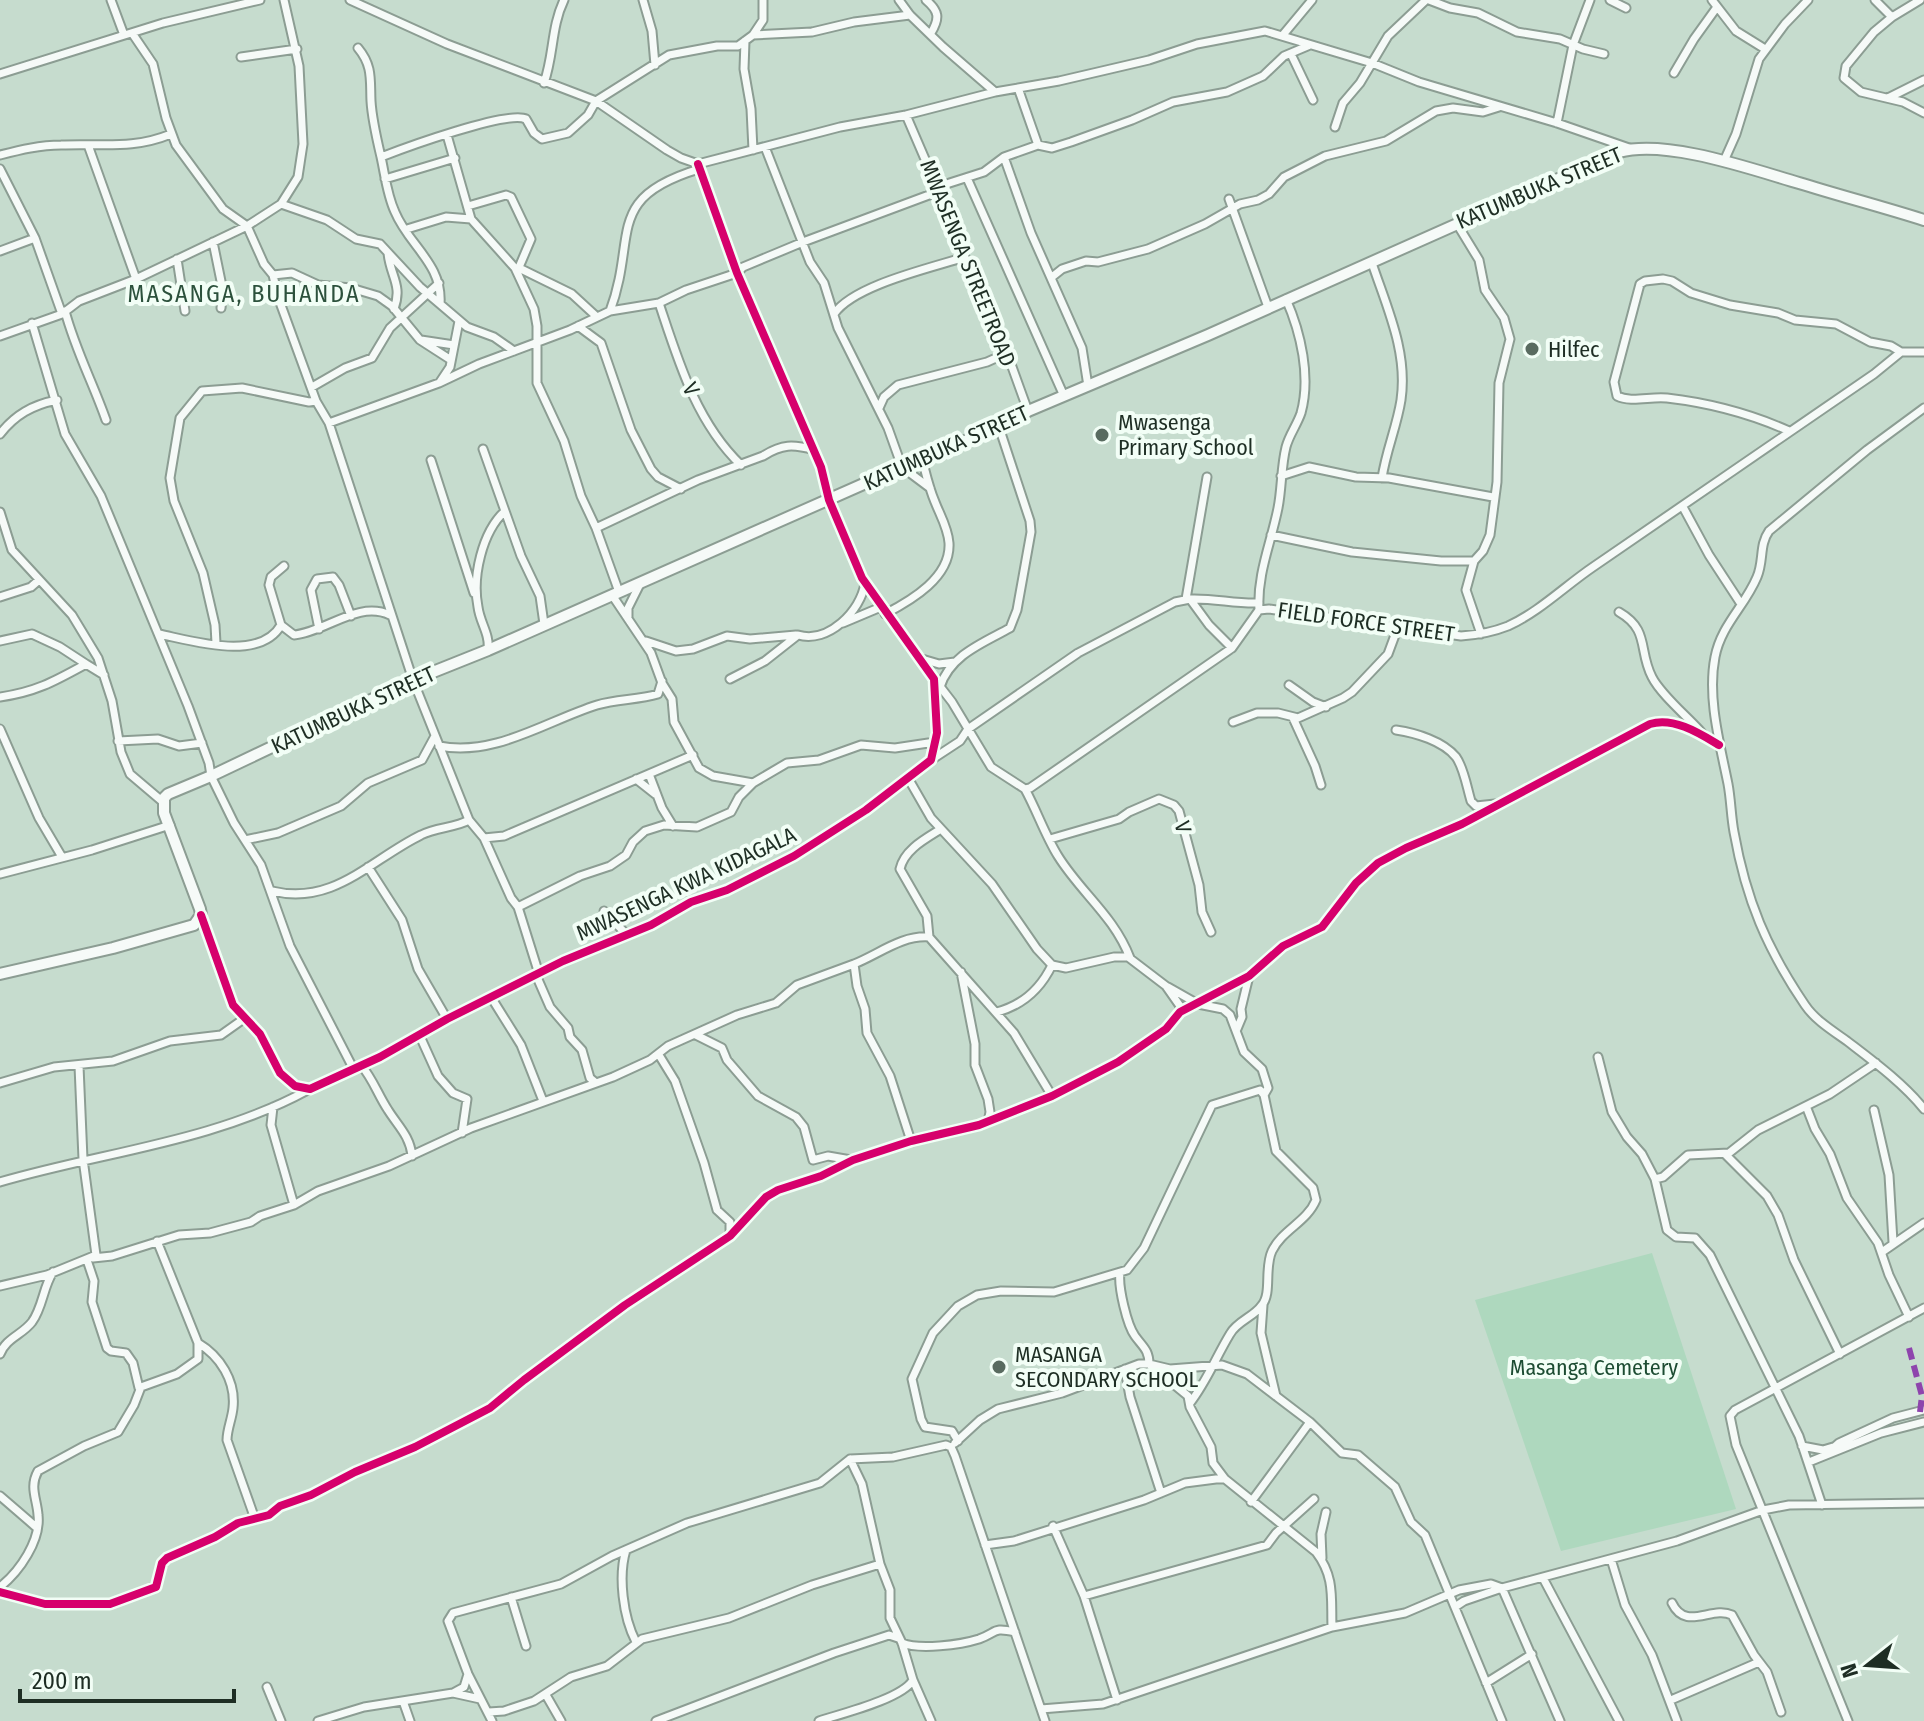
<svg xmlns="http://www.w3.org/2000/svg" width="1924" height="1721" viewBox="0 0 1924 1721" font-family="'Fira Sans Condensed',sans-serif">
	<rect width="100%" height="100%" fill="#c6dcce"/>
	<!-- green -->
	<path fill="#aed8be" d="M1652,1253L1736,1509L1561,1551L1475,1300Z"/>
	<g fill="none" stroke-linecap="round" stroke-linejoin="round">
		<defs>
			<path id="street" d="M111,0L124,35
				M350,0L447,44L596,101L667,150L681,158L698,164L840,127L906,115L995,92L1059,81L1149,60L1197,44L1265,31L1372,63L1419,82L1557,123L1632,149
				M643,0L652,31L655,65
				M899,0L910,15L943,47L995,92
				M926,0C939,11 940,18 931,33
				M1429,0L1450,8L1478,13L1517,32L1560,39L1583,49L1604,54
				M1610,0L1626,8
				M1712,0L1736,31L1765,49
				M1875,0L1892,17
				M1920,0L1892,17L1874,32L1846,66L1844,78L1861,92L1903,102L1924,113
				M132,33L153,64L166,118L176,145L223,209L247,226L264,264L273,275L278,297L316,401L329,423L413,680L469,820L484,838L504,836L693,755
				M753,35L812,32L854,22L910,15
				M1282,36L1312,0
				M745,41L744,69L751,109L753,150
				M358,48C373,66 370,80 371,101C372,119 377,140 381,157
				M1291,54L1313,100
				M241,57L297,49
				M1674,73L1694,39L1717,7
				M0,74L163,23L260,0
				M544,83C554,55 551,27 564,0
				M1018,88L1038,145
				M1888,98L1924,80
				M906,115L937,187L989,321L1007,353L1028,411
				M1557,123L1573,45L1590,0
				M1335,127L1343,103L1360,83L1388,36L1426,0
				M447,135L471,219
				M88,145L136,279
				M765,147L810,262L824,283L838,328L888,428L902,467L930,488
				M0,155C20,150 40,145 61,145C102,143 132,150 171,134
				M1004,157L1031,233L1082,348L1088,386
				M1724,161L1736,134L1759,59L1785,24L1808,0
				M0,169L35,238L62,314
				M967,178L1064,396
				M385,179L455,158
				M1229,199L1268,307
				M281,204L327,220L356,239L380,244L420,287L440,304
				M468,206L506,195L511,197L531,239L517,272
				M1457,224L1479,260L1485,290L1504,318L1510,339L1499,383L1497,482L1490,535L1483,551L1474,561L1466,590L1481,634
				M407,229L446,217L471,219L515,268L534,309L537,326V383L564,441L581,496L596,528L619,592
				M213,242L223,291L221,308
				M0,251L35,238
				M388,253C390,276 403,285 394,309
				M177,259L185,311
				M1372,263C1387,308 1408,352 1401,400C1397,426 1386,451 1382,478
				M519,268L572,294L597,317
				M273,275L292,273L318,285L351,288L378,296L392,306L420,340L451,360
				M1052,277L1062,269L1086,261L1098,262L1148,249L1205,224L1240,204L1258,200L1269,194L1284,177L1325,156L1386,141L1436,111L1453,108L1483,112L1499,107
				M659,303C678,360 696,422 741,465
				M65,311C75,349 93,383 106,420
				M610,311L659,303L686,290L737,273L743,267L803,242L929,195L937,187L984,172L1004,157L1038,145L1052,148L1071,142L1132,120L1173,102L1227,92L1263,76L1284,56L1310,45
				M834,314C854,285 931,268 965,257
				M32,323L65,434L101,496L188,706L209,763L211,776L234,823L261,865L290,946L353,1068
				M578,326L601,343L631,430L651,469L658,477L681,489
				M0,336L62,314L79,301L136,279L247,226L281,204L298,177L303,144L299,66L284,0
				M421,340L454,345
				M514,351L494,337L467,327L440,304C443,264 409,246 395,212C387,195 385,175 381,157C404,148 508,110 526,119L534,133L542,139L568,133L588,115L596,101L669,55L717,46H738L753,35L763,20V0
				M440,382L450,367L459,321
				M312,387L345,368L372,358L390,328L439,283
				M879,408L884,397L898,385L987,362L1007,353
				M1924,408L1867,450L1769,531C1759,545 1764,561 1757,577C1745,606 1721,625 1715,657C1707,698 1720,744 1728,784C1731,800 1731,816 1734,832C1746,900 1767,949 1805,1005C1815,1020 1833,1031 1847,1041C1873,1061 1903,1083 1924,1109
				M329,423L439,383L479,364L570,330L610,311C638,236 603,198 699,169
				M1789,431C1749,413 1710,403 1667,398C1651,396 1631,403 1617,396L1614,382L1640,284L1645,281L1663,279L1672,281L1691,293L1730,305L1778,313L1795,320L1836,324L1870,342L1891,346L1901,352
				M0,434C15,415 32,405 57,400
				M483,449L505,511C482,532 472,577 478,607C480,623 490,634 488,650
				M431,460L474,593
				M1281,476L1309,467L1356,477L1389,478L1493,497
				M1683,507L1709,555L1741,604
				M505,511L521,556L540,596L544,624
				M0,512L12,550L72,615L98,658L112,701L121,752L130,774L163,802
				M596,528L698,480L763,456C782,444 793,444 814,450
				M1271,535L1352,552L1441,561H1474
				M284,566L271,577L269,585L281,625L294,635C326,632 358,600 390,615
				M612,595L651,653L662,683L672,699L674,722L699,768L713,776L753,783
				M0,597L31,587L39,580
				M1186,599L1207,477
				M1190,599C1215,598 1234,604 1259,603
				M1259,610C1257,574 1271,543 1278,508C1282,488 1281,467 1286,447C1289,435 1297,425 1301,413C1311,377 1301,333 1286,299
				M1619,612C1650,630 1638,650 1652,677C1661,695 1688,717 1702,733
				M885,614C912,600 951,577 949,543C948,528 940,515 935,502C929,488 926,474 922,459
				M628,617V608L641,582
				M843,623L881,607
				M319,629L311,590L317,579L333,577L339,585L351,616
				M159,634C193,641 260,662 281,625
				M0,641L32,634L60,647L86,664
				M646,641L676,651L693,649L727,636L750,639L796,635
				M216,643L215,625L203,573L174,501L170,478L180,418L202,391L242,388L309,402L316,401
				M922,659L939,664L955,662
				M730,679L765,661L798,635C828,644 861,611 865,583
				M935,680L952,702L991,767L1025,789L1030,788L1232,648L1259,610L1269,609L1461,636C1477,635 1493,632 1508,626C1539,612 1565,586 1593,567C1687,503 1780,438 1874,374L1901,352H1924
				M1289,685L1313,702L1326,707
				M940,687C950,655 983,643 1010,628L1017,610L1031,532L1030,521L999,427
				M0,697C36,692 55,681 86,664L104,675
				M1293,718L1315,766L1321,785
				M1233,722L1257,713H1278L1298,718L1343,698L1352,692L1388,654L1398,627
				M0,729L39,818L62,857
				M1396,730C1416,733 1443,741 1456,757C1464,768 1467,788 1471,801L1476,806L1495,804
				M118,741L158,739L179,746L202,743
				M439,746C495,757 546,721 597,705C617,699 638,700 658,694L662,681
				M931,760L960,741L968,729L1078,653L1175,602L1190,599L1209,625L1232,648
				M649,774L662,808L673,826
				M908,778L931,818L992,884L1037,949L1052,965L1066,968L1114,957H1128L1166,986L1180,1006V1012
				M636,779L655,794
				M1025,789C1037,811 1045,835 1058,856C1081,893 1114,916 1130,958
				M484,838L511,898L518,907L539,974
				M1050,839L1119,819L1129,812L1159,799L1174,805L1179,811L1199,885L1202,912L1211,932
				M245,840L278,833L341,806L368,783L422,760L435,736
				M368,867L402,920L418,969L447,1019
				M0,874L92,850L170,825
				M272,891C334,906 370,860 421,835C436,827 455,828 469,820
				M518,907L580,876L610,866L626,855L633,842L645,831L664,825L697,827L731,812L739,797L753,783L787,763L819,760L861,745L895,748L935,742
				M604,911L626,934
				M201,915L233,1005L260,1034L280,1073L295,1086L310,1089L380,1057L447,1019L563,961L651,925L691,902L727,890L794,856L866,810L931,760L937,733L934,679L862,578L829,500L821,467L737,273L698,164
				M929,937L927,916L900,869C904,850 925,839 941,829
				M961,972L975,1044V1065L988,1099L990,1112L988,1122
				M536,975L550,1007L568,1028L570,1037L582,1050L590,1078L596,1083
				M1168,987L1198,1004L1223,1009L1230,1015L1244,1052L1262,1069L1268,1088L1264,1095
				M491,997L521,1045L543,1101
				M997,1012C1023,1005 1041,988 1052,965
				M1237,1029L1242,1017L1241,1009L1249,976
				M419,1034L438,1076L453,1093L467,1099L462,1133
				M696,1035L722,1048L727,1060L758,1096L796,1117L804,1127L813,1160L828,1156L851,1160
				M659,1055L675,1081L704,1163L717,1210L730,1222V1236
				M1598,1057L1612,1112L1627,1137L1642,1154L1655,1179L1667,1230L1676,1237L1695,1238L1710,1255L1799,1436L1822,1505
				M361,1065C373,1079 378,1095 388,1110C398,1126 410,1136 412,1156
				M0,1083L54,1067L113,1061L170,1041L221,1035L245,1018
				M1806,1106L1815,1129L1830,1154L1847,1198L1878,1243L1889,1275L1909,1317
				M273,1107L271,1125L294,1205
				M1874,1110L1889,1175L1893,1242
				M911,1141L890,1076L867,1033L865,1009L857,986L854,964C879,954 902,935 929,937L1014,1033L1052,1096
				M1725,1154L1767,1196L1778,1215L1794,1260L1840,1354
				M1655,1179L1663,1177L1688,1155L1729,1153L1758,1130L1830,1094L1876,1063
				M0,1182C102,1152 213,1142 308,1090
				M1882,1252L1924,1223
				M93,1258L112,1256L179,1235L210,1233L251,1222L260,1216L294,1205L318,1191L389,1166L471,1128L613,1077L650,1060L668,1046L737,1015L776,1003L797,985L854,964
				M87,1260L94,1281L92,1302L107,1348L111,1351L126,1353L133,1363L139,1388
				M1120,1273C1118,1287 1127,1325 1135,1336C1143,1347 1149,1350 1149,1364L1170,1369L1222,1365L1247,1374L1310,1422L1342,1453L1358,1455L1395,1487L1411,1522L1425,1535L1502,1721
				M0,1286L47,1275L96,1255L83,1159L79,1066
				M1263,1305L1261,1333L1276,1396
				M198,1343C220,1356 236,1381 233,1408C232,1419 227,1429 227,1440L255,1519
				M0,1354C6,1338 22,1335 32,1322C43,1307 43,1287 53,1272
				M1125,1369L1130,1397L1161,1493
				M958,1441L952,1431L925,1427L921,1419L912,1379L933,1333L958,1306L977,1295L1001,1291L1054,1292L1127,1270L1144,1248L1212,1105L1260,1090L1264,1095L1276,1151L1313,1188L1316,1200C1307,1222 1282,1230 1272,1251C1264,1268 1272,1293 1262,1305C1254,1317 1237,1321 1230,1334C1216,1357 1207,1381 1190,1403
				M955,1443L980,1420L998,1409L1062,1393L1139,1364H1149L1188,1396L1190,1407L1211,1447L1213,1463L1225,1479
				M1802,1446L1823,1450L1833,1447
				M1831,1450L1839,1443L1893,1418L1924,1410
				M850,1459L862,1484L880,1564L890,1590V1618L902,1643L913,1680L931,1721
				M1809,1462L1881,1433L1924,1422
				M0,1496L36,1527
				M1251,1502L1310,1422
				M1053,1526L1084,1596L1117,1700
				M985,1545L1014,1541L1144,1500L1185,1483L1216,1479H1225L1316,1552C1335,1577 1331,1597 1332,1627
				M626,1550C618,1576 623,1617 636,1642
				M1322,1558L1321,1534L1326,1512
				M1611,1559L1625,1605L1652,1655L1677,1721
				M1543,1578L1619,1721
				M0,1587C20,1571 41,1540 38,1515C37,1499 29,1487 38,1471L84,1446L118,1432L134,1405L141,1387L177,1374L198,1359V1343L157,1241
				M0,1592L45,1604H110L156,1587L162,1563L167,1558L215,1537L238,1523L269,1515L280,1506L311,1495L355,1472L415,1447L490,1408L524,1380L625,1305L730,1236L766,1197L778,1190L821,1176L853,1160L911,1141L979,1125L1052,1096L1118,1062L1166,1029L1180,1012L1249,976L1283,946L1322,927L1356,883L1378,863L1406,848L1462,824L1650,724C1674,717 1699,733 1719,745
				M1084,1596L1267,1545L1276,1533L1314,1499
				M511,1597L526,1646
				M1672,1603C1686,1632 1712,1605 1732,1615L1754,1655L1767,1672L1781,1712
				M1455,1607L1464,1601L1502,1588L1677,1541L1763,1510L1789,1505L1924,1503
				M902,1643C919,1650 960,1645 979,1639C998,1632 992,1627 1015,1632
				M1486,1683L1532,1654
				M267,1687L281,1721
				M453,1693L480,1699
				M546,1695L561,1721
				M1671,1700L1759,1662
				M403,1701L410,1721
				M1041,1709L1103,1704L1332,1627L1405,1613L1459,1590L1491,1584L1502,1588L1560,1721
				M489,1712L504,1711L534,1701L571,1677L607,1666L642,1639L729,1618L812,1585L880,1564
				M318,1721L364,1707L453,1693L464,1687L468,1674
				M492,1721L468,1674L448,1621L453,1613L561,1584L612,1556L687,1523L820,1483L850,1459L893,1457L946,1445L951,1447L955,1456L1045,1721
				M656,1721L834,1653L889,1635L898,1638
				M819,1721C840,1714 902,1699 913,1680
				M1848,1721L1736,1445L1730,1416L1735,1410L1924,1308"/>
			<path id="secondary" d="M0,974L113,948L194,925L201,915L200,909L164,813V798L168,794L211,776L413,680L488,650L902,467L999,427L1028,411L1208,335L1619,152C1667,139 1751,169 1799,183C1841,196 1883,207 1924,220"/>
		</defs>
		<!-- street casing -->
		<use href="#street" stroke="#8c9d93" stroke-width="11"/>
		<!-- secondary casing -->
		<use href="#secondary" stroke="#8c9d93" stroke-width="14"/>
		<!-- street -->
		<use href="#street" stroke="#f6faf8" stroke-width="7"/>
		<!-- secondary -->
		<use href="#secondary" stroke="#f6faf8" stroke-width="10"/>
		<!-- quiet -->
		<path stroke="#8e44ad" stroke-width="6" stroke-dasharray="12 6" stroke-linecap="butt" d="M1909,1348L1922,1396L1920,1412"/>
		<defs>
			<path id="cycleway" d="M201,915L233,1005L260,1034L280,1073L295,1086L310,1089L380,1057L447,1019L563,961L651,925L691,902L727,890L794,856L866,810L931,760L937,733L934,679L862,578L829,500L821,467L737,273L698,164
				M0,1592L45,1604H110L156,1587L162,1563L167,1558L215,1537L238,1523L269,1515L280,1506L311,1495L355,1472L415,1447L490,1408L524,1380L625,1305L730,1236L766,1197L778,1190L821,1176L853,1160L911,1141L979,1125L1052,1096L1118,1062L1166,1029L1180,1012L1249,976L1283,946L1322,927L1356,883L1378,863L1406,848L1462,824L1650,724C1674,717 1699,733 1719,745"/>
		</defs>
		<!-- cycleway casing -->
		<use href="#cycleway" stroke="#f2fef6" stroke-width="13"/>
		<!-- cycleway -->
		<use href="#cycleway" stroke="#d6006c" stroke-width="8"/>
	</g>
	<!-- markers -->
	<g fill="#596b60" stroke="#f2fef6" stroke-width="3">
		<circle cx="1532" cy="349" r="8"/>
		<circle cx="1102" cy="435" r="8"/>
		<circle cx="999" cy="1367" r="8"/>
	</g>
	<g text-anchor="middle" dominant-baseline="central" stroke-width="8" stroke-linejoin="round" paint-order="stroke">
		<!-- street labels -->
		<g font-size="22" fill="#1e2e24" stroke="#f2fef6">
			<text transform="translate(1539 188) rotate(-23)">KATUMBUKA STREET</text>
			<text transform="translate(968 263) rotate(68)">MWASENGA STREETROAD</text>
			<text transform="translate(691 389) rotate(62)">V</text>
			<text transform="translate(946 448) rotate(-24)">KATUMBUKA STREET</text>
			<text transform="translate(1366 622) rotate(8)">FIELD FORCE STREET</text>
			<text transform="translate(353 710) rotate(-25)">KATUMBUKA STREET</text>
			<text transform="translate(1183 827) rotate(75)">V</text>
			<text transform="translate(686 884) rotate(-25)">MWASENGA KWA KIDAGALA</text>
		</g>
		<!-- poi labels -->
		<g font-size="22" fill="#1e2e24" stroke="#f2fef6" text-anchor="start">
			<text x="1548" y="349">Hilfec</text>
			<text x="1118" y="422">Mwasenga<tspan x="1118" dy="25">Primary School</tspan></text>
			<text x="1015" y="1354">MASANGA<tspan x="1015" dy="25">SECONDARY SCHOOL</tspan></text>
		</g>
		<!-- park labels -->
		<g font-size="22" fill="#1c4c32" stroke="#f2fef6">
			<text x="1594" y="1367">Masanga Cemetery</text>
		</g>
		<!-- neighbourhood labels -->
		<g font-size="24" letter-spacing="2" fill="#2c513c" stroke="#f2fef6">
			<text x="244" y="294">MASANGA, BUHANDA</text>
		</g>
	</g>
	<!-- north arrow -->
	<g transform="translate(1868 1665) rotate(253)" stroke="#f2fef6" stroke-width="6" paint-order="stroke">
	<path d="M0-6L14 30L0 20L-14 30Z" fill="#1e2e24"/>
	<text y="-12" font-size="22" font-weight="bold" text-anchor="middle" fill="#1e2e24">N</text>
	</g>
	<!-- scale -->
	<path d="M20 1689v12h214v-12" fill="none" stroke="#1e2e24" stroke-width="4"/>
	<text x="32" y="1689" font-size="24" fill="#1e2e24" stroke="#f2fef6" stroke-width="6" paint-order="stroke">200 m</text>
</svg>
